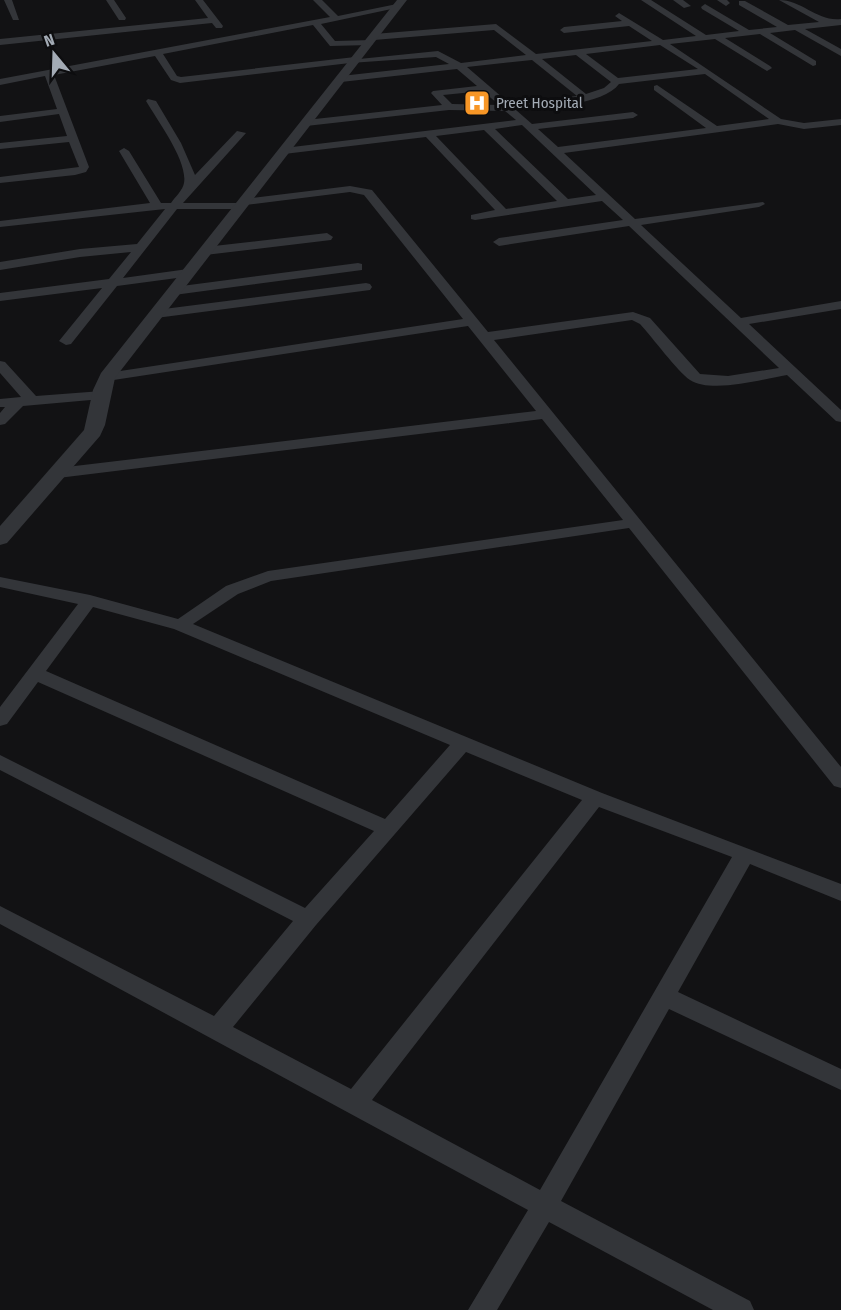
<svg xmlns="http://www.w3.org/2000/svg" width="841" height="1310" viewBox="0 0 841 1310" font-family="'Fira Sans Condensed',sans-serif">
	<rect width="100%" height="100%" fill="#121214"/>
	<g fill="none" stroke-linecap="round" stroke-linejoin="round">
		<!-- minor -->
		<path fill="#333539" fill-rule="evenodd" d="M4,0H12L19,20H13Z
			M106,0H114L126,18L125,20H119Z
			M195,0H203L223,26L222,28H216L212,23L0,45V39L208,18Z
			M313,0H322L338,16L397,4L401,7L321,24L335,41L373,40V44L370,45L330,46L313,25L163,54L177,76L181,77L355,57L359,59L438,51L461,63L526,55L494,30L374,40L370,37L374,34L496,24L536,54L652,41L629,26L564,33L560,30L564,27L622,21L615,16L619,13L663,40L696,36L641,0H651L706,35L739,31L702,9L701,7L705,4L749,30L777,27L739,5V1H745L788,25L819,22L779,0C802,0 818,22 841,19V25L805,29L841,49V56L795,30L770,33L816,61V65L813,66L760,34L725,38L770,66L772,68L767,71L715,39L670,44L781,119L804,123L841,119V125L804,129L778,124L564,153L635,219L763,202L765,204L759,207L641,225L741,318L841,301V309L749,324L841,410V422L836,421L787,375C763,379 712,394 690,380C678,372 652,337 640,324L632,320L494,340L841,767V788L834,786L629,528L271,581L238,594L193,624L602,793L841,884V901L750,864L678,992L841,1069V1090L669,1009L561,1201L750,1301L754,1310H713L549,1222L497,1310H468L528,1210L0,924V906L214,1016L293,921L0,770V755L305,908L374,831L38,682L7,724L0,726V707L78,604L0,587V577L90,595L178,619L226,586L268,571L623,520L542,419L58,478L53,476L50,473L53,470L58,468L536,411L468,326L107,381L102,380L100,377L107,373L463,319L364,195L350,192L245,205L244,208L240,209H177L123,278L188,269L192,270L194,273L192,276L117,286L71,344L66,345L59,341L102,288L0,301V293L109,279L131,252L80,257L0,270V262L80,249L137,244L165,209L0,227V221L150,203L119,151L124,148L129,151L161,203H171C175,197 183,190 184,183C188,161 157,120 146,101L148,99L156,101L181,143L195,175L237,131L246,133L183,203H238L243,199L350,186L372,190L488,332L633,312L650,318L700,374L728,376L779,368L629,226L499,246L493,242L499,238L623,220L602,201L475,220L471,219V215L495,210L426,137L284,154L279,151L284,148L516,120L505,111L449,110L306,126L301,123L306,120L442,105L431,93L433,91L477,86L457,69L341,82L336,79L341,76L449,64L436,57L350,63L180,83L171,80L155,56L54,75L89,167L86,172L75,175L0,183V177L79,167L69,142L0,149V143L67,136L59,114L0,122V116L57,109L45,76L0,85V79L330,17ZM660,45L698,69L618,78L586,54ZM576,55L611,82L604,88L586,94L542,59ZM532,60L577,96L510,104L467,67ZM705,74L769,119L717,126L657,85L654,86V90L706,128L558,147L538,129L633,118L638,115L633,112L532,124L516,110C542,108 604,105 619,84ZM483,91L499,105L452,104L443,95ZM522,125L596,195L568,199L495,129ZM484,130L557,201L506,209L436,136ZM93,607L174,629L450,745L385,819L46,671ZM466,752L582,800L351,1089L233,1027L316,925ZM599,807L732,857L540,1190L372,1100Z
			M673,0H683L691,6L684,8Z
			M717,0H727L730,3L726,6Z
			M327,233L333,237L331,240L205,255L199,251L205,247Z
			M358,263L362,264V270L174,295L168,291L174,287Z
			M366,283L370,284L372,287L370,290L156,318L150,314L156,310Z
			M0,361L5,362L36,396L102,391L109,395L102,399L23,406L5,424L0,425V413L5,407H0V399L21,397L0,373Z"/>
		<!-- tertiary -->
		<path fill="#333539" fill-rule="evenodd" d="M397,0H407L115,378L105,425L100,436L7,543L0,545V526L84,430L93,390L101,373Z"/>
	</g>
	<!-- icons -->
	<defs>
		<symbol id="hospital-square" viewBox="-11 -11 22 22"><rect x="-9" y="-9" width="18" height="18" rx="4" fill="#f79626" stroke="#0d0d0f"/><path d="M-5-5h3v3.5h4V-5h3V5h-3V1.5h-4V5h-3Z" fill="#fff"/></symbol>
	</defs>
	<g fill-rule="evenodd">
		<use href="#hospital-square" x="462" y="88" width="30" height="30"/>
	</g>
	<g text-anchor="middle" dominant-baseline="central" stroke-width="6" stroke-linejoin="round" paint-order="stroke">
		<!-- far-poi labels -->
		<g font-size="15" fill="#a3abb5" stroke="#0d0d0f" text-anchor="start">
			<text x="496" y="103">Preet Hospital</text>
		</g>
	</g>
	<!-- north arrow -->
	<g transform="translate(54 54) rotate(341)" stroke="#0d0d0f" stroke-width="4.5" paint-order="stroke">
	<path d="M0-4.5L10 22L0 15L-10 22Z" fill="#a3abb5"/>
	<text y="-9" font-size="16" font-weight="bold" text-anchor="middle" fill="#a3abb5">N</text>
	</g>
</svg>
